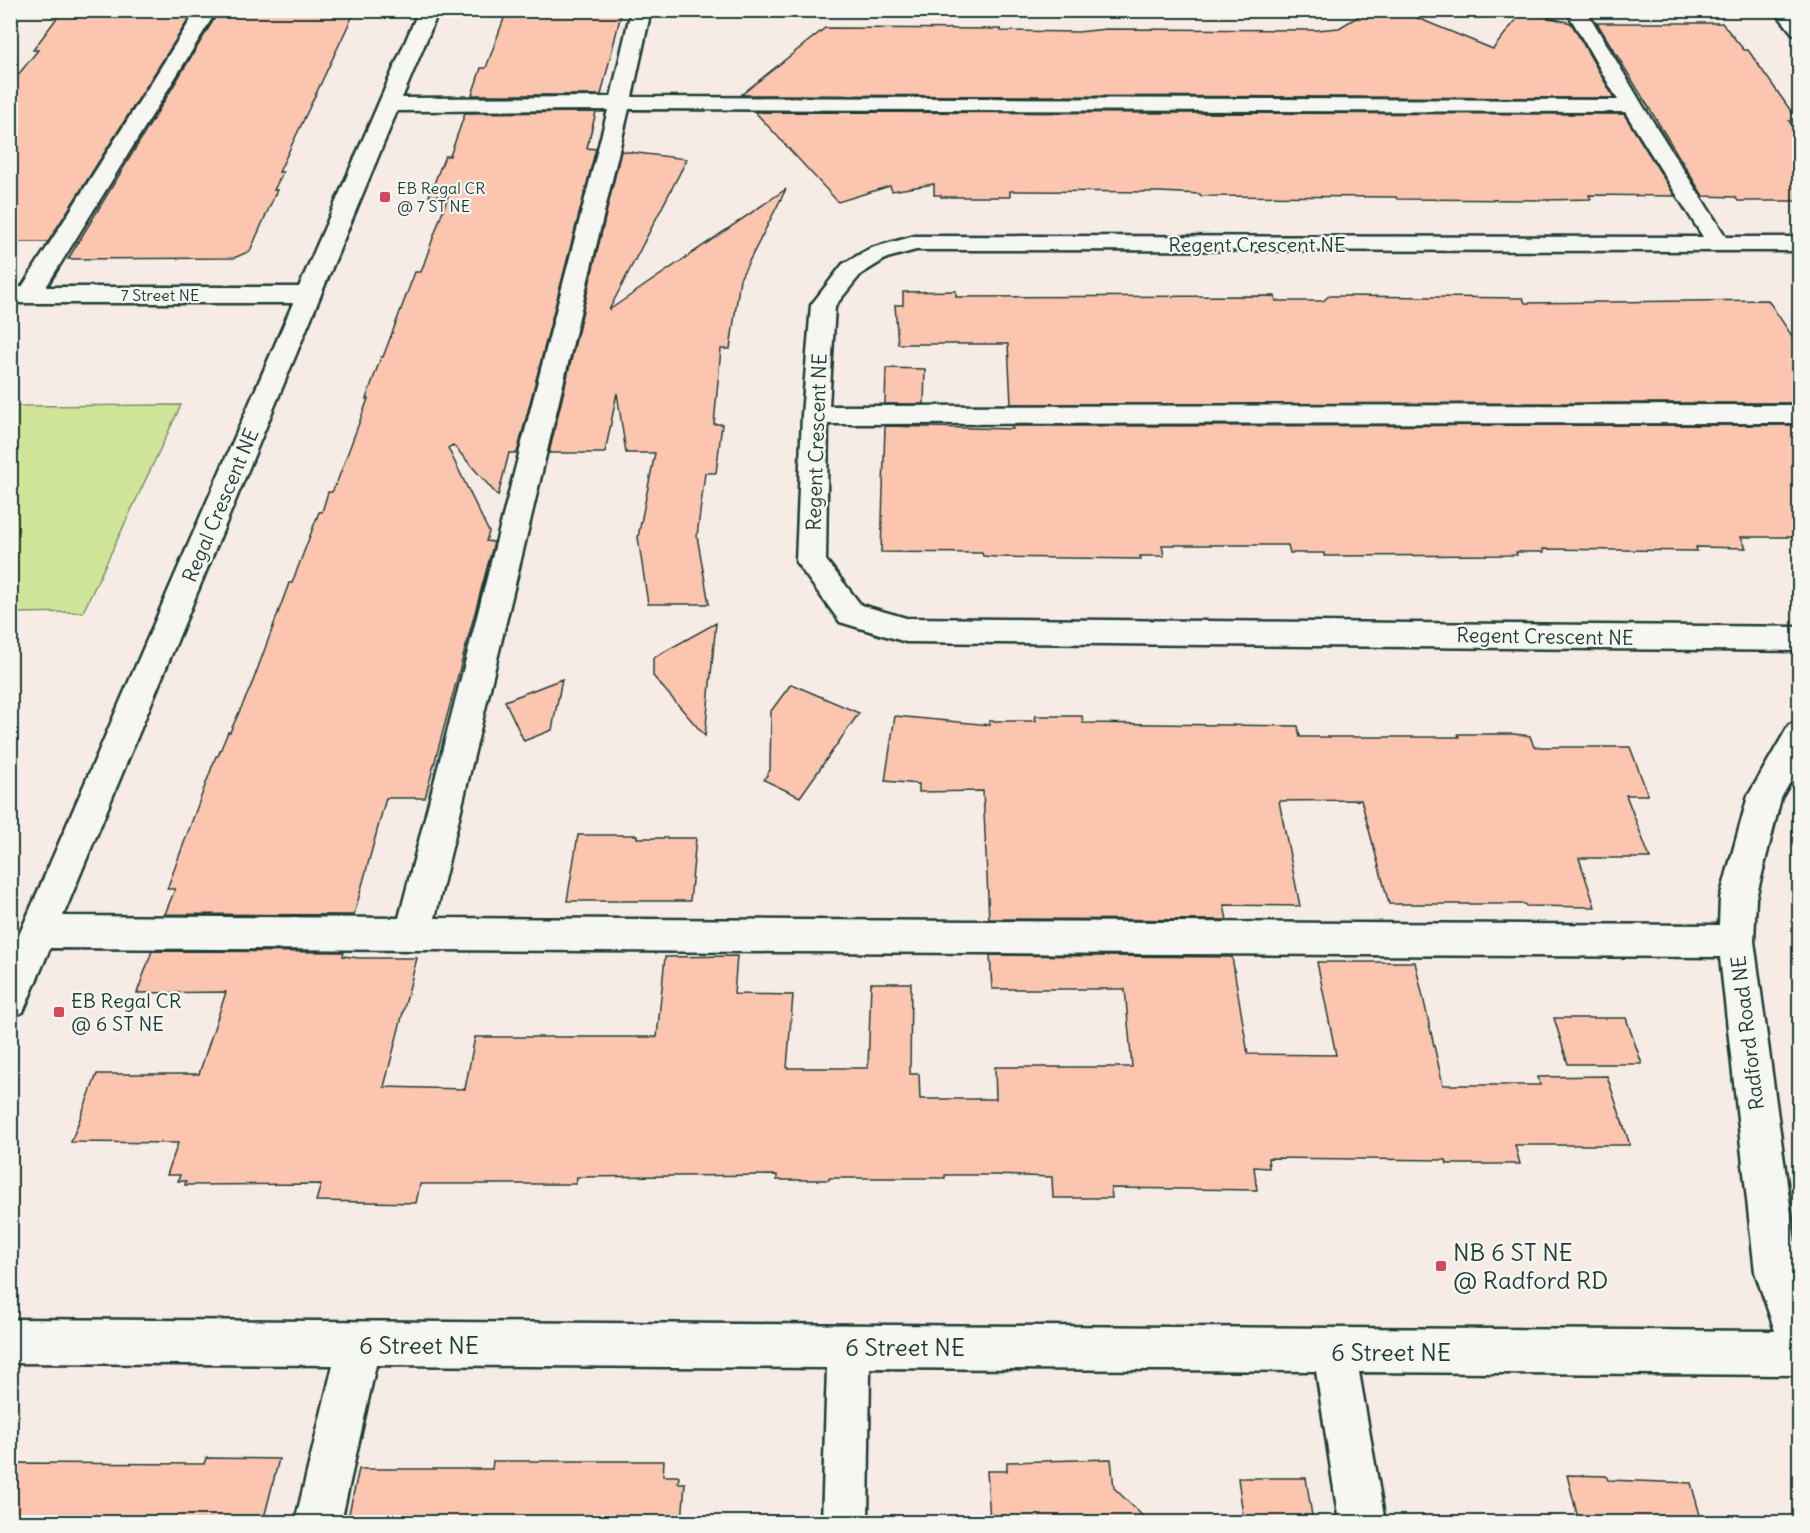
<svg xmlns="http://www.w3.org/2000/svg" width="1810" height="1533" viewBox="0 0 1810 1533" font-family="Delius,sans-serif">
	<rect width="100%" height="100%" fill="#f7ece5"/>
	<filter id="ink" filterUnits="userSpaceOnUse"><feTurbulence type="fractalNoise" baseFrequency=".0167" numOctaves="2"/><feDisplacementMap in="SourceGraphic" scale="12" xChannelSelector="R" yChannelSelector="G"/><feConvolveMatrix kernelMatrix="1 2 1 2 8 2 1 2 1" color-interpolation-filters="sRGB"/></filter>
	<g filter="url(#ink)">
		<!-- green -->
		<path fill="#d1e599" stroke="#789166" stroke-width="1.5" d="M181,405L83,612L11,613V406Z"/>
		<!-- building -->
		<path fill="#fcc5af" stroke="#1f3d34" stroke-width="1.5" d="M507,10H622L601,95H472L481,68H486Z
			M1369,10H1398L1493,49L1523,11L1571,23L1614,98L741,95L825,28L1000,29L1001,31L1078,32L1106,29L1317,30L1339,28Z
			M62,11H194L48,242H10V85L38,50H33Z
			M219,11H355L279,172H283L274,190H277L250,251L234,258L68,259Z
			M1597,23H1722L1744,50H1748L1798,121H1789L1800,136V201H1738L1735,197L1703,196Z
			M596,112L587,148L596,149L517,453H509L498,496L453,445L448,448L489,532L486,541L494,542L425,798H386L354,915L165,914L175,889H167L216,756H218L228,732H230L252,684L289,583H292L319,512H322L328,492H332L337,482L368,399H366L381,357H383L415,272H421L448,196H429L445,156H450L465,113Z
			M755,112L1624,114L1675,196L1589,195L1591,199L1544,200L1397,199L1396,197L1201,196L1200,194L1160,192L1018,191H1010V197H941V195H934V184L892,191L890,186L838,202Z
			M621,151L687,159L609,310L786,189L740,279L730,349H721L714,424H722L716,473H705L697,536L709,604H648L638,537L655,453H626L617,393L605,453H549Z
			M956,291V297L1275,296L1276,301H1323L1329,296H1342L1523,298L1525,303L1768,300L1800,348V403L1011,404L1008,344H898L895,305H903V292Z
			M886,368L925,369L924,404H885Z
			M1800,425V537H1741L1746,548L1696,547L1697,551L1543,549L1544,552H1516L1517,555L1324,556V553H1290L1288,545H1162L1164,556H1140L1141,559L996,557L983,556L982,553L881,552L885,426L1013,429L1012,426Z
			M716,623L705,736L653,676V658Z
			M562,679L552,730L524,741L505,701Z
			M791,684L859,713L800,797L764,780L770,770L771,711Z
			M895,716L990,725L989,721H1036L1035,716H1082L1083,723L1298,726L1300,737H1459L1458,734H1514L1530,736L1534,747H1630L1648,795H1626L1650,858H1579L1595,907L1526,906L1525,904H1389L1361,800L1279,801L1300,906L1224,905L1227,920L989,919L983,791L919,792V784L885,781Z
			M578,835H637V838H696L690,901H567Z
			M152,951L344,952L343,956L359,958H417L384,1087L465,1089L475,1037H657L665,957L737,956L734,994L793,995L787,1068H868L871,983H911L910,1074H919L920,1099H996L995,1067H1132L1125,989H992L990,955L1232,957L1248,1054L1336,1055L1317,962H1415L1443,1085H1540L1538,1077L1607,1076L1630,1145H1515L1520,1164H1447L1446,1160L1268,1158L1269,1168L1254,1167L1257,1190L1111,1188L1112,1198H1053L1052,1177L993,1175H945V1178H829V1180H777V1175L577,1177L576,1184H420L416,1203L316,1201L321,1184L185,1185L186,1181H178L180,1175H167L178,1143L71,1142L97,1074H199L226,992L137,993Z
			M1554,1018H1626L1642,1064H1568Z
			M206,1458L279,1459L263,1522H10V1463L204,1464Z
			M1111,1459L1114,1488L1149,1522H990L987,1471H1007V1462Z
			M493,1461H664L663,1476H679L678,1483H685L682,1522H347L359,1469H492Z
			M1567,1475L1606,1476L1608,1480L1691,1483L1702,1522H1579Z
			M1238,1478H1306L1313,1522H1244Z"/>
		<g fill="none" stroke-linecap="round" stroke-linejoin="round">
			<defs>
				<path id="minor" d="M197,10H217L46,287H299L419,10H439L402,98L611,97L631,10H651L632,97L1618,100L1566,10H1586L1643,106L1726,237H1800V251L916,250L887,258L861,274L835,306L829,406L1800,405V423L828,424L826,560L861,605L906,618L1800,627V651L906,642L840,622L796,562L802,415L811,305L843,264L871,248L915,236L1703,237L1625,112L629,109L435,918L1719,925L1720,898L1748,796L1789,725L1800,721V765L1781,798L1756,898L1754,941L1800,1279V1375L1359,1372L1385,1522H1339L1316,1371L870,1368L868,1522H822L827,1368L376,1365L341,1522H295L333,1365L10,1363V1319L1775,1331L1755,1272L1720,957L50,948L23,1012L10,1017V956L293,303H10V287H22ZM608,110L399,918L63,916L397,111Z
					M1774,10H1795L1800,16V36L1793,34Z"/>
			</defs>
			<!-- minor casing -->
			<use href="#minor" stroke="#1f3d34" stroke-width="5"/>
			<!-- minor -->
			<use href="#minor" fill="#f6f6f2" fill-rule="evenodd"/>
		</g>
	</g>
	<!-- markers -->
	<g fill="#d1495b" stroke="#f6f6f2" stroke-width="2">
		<rect x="379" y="191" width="12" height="12" rx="3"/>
		<rect x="53" y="1006" width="12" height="12" rx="3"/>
		<rect x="1435" y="1260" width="12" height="12" rx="3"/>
	</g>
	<g text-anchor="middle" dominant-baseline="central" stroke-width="4.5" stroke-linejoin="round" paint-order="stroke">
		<!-- far-poi labels -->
		<g font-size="16" fill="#1f3d34" stroke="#f6f6f2" text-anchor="start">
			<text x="397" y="188">EB Regal CR<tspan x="397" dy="18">@ 7 ST NE</tspan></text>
		</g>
		<!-- far-street labels -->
		<g font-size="16" fill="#1f3d34" stroke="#f6f6f2">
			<text x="160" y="295">7 Street NE</text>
		</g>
		<!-- street labels -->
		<g font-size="20" fill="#1f3d34" stroke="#f6f6f2">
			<text x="1257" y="244">Regent Crescent NE</text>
			<text transform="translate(816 442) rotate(-88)">Regent Crescent NE</text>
			<text transform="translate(220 505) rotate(-67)">Regal Crescent NE</text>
			<text transform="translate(1545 636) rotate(1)">Regent Crescent NE</text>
			<text transform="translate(1747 1033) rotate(-97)">Radford Road NE</text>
		</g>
		<!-- poi labels -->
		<g font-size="20" fill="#1f3d34" stroke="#f6f6f2" text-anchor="start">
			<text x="71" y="1000">EB Regal CR<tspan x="71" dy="23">@ 6 ST NE</tspan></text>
		</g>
		<!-- near-poi labels -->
		<g font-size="24" fill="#1f3d34" stroke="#f6f6f2" text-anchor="start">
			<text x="1453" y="1252">NB 6 ST NE<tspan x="1453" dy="28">@ Radford RD</tspan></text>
		</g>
		<!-- near-street labels -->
		<g font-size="24" fill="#1f3d34" stroke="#f6f6f2">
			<text x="419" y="1345">6 Street NE</text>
			<text x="905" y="1347">6 Street NE</text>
			<text x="1391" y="1352">6 Street NE</text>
		</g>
	</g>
	<!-- margin -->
	<rect width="1810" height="1533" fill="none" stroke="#f6f6f2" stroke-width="36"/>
	<rect x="18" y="18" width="1774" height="1497" fill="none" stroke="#1f3d34" stroke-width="2" filter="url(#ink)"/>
</svg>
